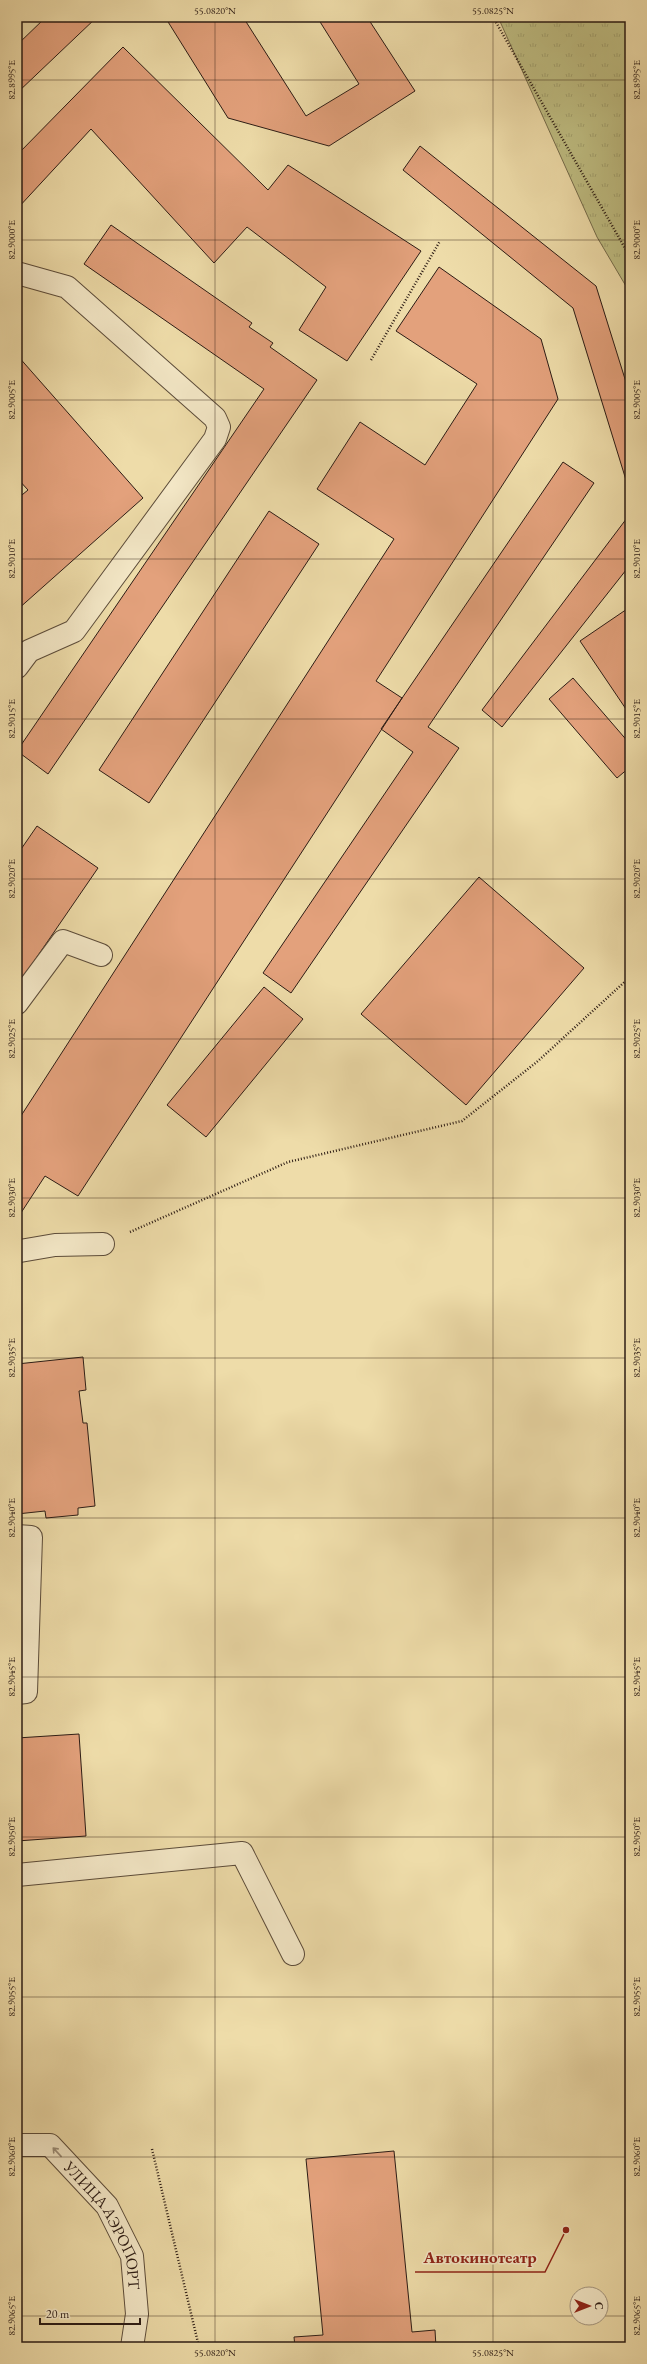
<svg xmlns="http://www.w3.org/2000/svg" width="647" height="2364" viewBox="0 0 647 2364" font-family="'EB Garamond',serif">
	<defs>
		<pattern id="grass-tufts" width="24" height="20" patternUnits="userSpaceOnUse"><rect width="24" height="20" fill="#bfbe83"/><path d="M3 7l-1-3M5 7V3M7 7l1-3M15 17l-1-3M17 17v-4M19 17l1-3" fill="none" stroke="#a4a370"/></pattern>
	</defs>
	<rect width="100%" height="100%" fill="#eedca9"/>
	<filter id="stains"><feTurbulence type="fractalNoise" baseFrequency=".005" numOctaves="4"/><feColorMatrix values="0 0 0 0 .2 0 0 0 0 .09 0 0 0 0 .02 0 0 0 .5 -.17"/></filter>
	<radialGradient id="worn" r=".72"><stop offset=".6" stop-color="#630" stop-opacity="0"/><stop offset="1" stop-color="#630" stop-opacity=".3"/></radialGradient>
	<!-- grass -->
	<path fill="url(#grass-tufts)" stroke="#766d4c" d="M498,17H630V293L597,237Z"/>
	<!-- building -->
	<path fill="#e3a17c" stroke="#2c1c15" d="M46,17H97L17,93V45Z
		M165,17H243L306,116L359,84L317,17H367L415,91L329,146L228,118Z
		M123,47L268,190L288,165L421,251L347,361L299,330L326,287L247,227L214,263L91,129L17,209V155Z
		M420,146L596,286L630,395V493L573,308L403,170Z
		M111,225L252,323L249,327L273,343L270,347L317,380L48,774L17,751L264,389L84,264Z
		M439,267L541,339L558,399L376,681L402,698L78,1196L45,1176L17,1219V1122L394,539L317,489L360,422L425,465L477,384L396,331Z
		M17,355L143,498L17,610V499L28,490L17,478Z
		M563,462L594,483L428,727L459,748L291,993L263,973L413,752L381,729Z
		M269,511L319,544L149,803L99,770Z
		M630,514V565L502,727L482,710Z
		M630,607V715L580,641Z
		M573,678L630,744V767L617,778L549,699Z
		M37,826L98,868L17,986V855Z
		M479,877L584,968L466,1105L361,1014Z
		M264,987L303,1019L206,1137L167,1105Z
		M83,1357L86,1390L79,1391L83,1423H87L95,1506L78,1508V1515L46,1518L45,1511L17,1514V1364Z
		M79,1734L86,1836L17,1841V1738Z
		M394,2151L412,2332L435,2330L436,2347H295L294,2337L323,2335L306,2159Z"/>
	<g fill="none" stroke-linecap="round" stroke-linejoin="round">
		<defs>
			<g id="minor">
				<path d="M17,273L67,287L215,418L219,427L215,439L74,631L29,651L17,667"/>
				<path d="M17,1003L63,941L101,955"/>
				<path d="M17,1249L20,1251L55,1245L103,1244"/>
				<path d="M17,1536L31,1537L26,1692L17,1693"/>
				<path d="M17,1875L242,1853L293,1954"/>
				<path id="s1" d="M17,2145H50L107,2206L132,2256L137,2314L132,2347"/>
			</g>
		</defs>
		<!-- minor casing -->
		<use href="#minor" stroke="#5c4c3a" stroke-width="24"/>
		<!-- path -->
		<path stroke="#2c1c15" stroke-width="2.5" stroke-dasharray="1 2" stroke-linecap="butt" d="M493,17L630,257
			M371,360L440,241
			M130,1232L288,1162L462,1121L538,1061L630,977
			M152,2149L199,2347"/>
		<!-- minor -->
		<use href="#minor" stroke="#f4e8c7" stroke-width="22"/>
	</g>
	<!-- one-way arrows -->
	<defs><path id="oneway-shaft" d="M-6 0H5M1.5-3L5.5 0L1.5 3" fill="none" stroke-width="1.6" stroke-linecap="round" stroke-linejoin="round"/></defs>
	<use stroke="#9a8c77" href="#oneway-shaft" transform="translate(57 2152) rotate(-133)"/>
	<!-- ticks -->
	<path fill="none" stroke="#2c1c15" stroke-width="1" stroke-opacity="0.45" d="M215,17V2347M493,17V2347M17,80H630M17,240H630M17,400H630M17,559H630M17,719H630M17,879H630M17,1039H630M17,1198H630M17,1358H630M17,1518H630M17,1677H630M17,1837H630M17,1997H630M17,2157H630M17,2316H577M601,2316H630"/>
	<g text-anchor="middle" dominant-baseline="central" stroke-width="3" stroke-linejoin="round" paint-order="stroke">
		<!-- street labels -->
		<g font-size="16" fill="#2c1c15" stroke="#f4e8c7">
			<text stroke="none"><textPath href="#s1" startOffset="132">УЛИЦА АЭРОПОРТ</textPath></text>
		</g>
	</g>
	<!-- callouts -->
	<path fill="none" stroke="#8f2418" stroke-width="1.5" d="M566 2230L545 2272H415"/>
	<circle fill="#8f2418" stroke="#f4e8c7" stroke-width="1.5" cx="566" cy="2230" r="4"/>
	<g font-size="17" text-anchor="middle" font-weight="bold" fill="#8f2418" stroke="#f4e8c7" stroke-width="3" stroke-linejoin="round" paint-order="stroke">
		<text x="480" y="2263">Автокинотеатр</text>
	</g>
	<!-- margin -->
	<rect width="647" height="2364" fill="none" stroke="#eedca9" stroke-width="44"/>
	<!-- north arrow -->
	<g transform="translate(589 2306) rotate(90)"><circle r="19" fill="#f4e8c7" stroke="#a49680"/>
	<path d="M0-3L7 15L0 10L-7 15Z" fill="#8f2418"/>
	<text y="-6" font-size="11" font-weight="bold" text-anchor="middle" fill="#2c1c15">С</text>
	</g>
	<!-- scale -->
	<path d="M40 2318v6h100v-6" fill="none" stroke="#2c1c15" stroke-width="2"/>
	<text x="46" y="2318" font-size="12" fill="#2c1c15" stroke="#f4e8c7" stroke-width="3" paint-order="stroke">20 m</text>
	<rect x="22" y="22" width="603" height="2320" fill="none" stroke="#2c1c15" stroke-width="1.5"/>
	<g font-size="10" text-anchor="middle" fill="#2c1c15">
		<text x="215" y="14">55.0820°N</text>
		<text x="493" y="14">55.0825°N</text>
		<text transform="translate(11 80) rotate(-90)" y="4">82.8995°E</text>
		<text transform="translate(636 80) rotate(-90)" y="4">82.8995°E</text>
		<text transform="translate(636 240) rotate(-90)" y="4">82.9000°E</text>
		<text transform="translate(11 240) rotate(-90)" y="4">82.9000°E</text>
		<text transform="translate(11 400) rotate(-90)" y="4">82.9005°E</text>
		<text transform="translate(636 400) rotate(-90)" y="4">82.9005°E</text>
		<text transform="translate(11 559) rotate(-90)" y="4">82.9010°E</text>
		<text transform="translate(636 559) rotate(-90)" y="4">82.9010°E</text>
		<text transform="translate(636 719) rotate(-90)" y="4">82.9015°E</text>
		<text transform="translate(11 719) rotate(-90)" y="4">82.9015°E</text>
		<text transform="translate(636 879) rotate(-90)" y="4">82.9020°E</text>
		<text transform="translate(11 879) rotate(-90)" y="4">82.9020°E</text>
		<text transform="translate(636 1039) rotate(-90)" y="4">82.9025°E</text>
		<text transform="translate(11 1039) rotate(-90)" y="4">82.9025°E</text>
		<text transform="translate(636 1198) rotate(-90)" y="4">82.9030°E</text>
		<text transform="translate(11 1198) rotate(-90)" y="4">82.9030°E</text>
		<text transform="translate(636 1358) rotate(-90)" y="4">82.9035°E</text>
		<text transform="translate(11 1358) rotate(-90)" y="4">82.9035°E</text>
		<text transform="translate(636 1518) rotate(-90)" y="4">82.9040°E</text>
		<text transform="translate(11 1518) rotate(-90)" y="4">82.9040°E</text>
		<text transform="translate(11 1677) rotate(-90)" y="4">82.9045°E</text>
		<text transform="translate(636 1677) rotate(-90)" y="4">82.9045°E</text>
		<text transform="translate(636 1837) rotate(-90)" y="4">82.9050°E</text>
		<text transform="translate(11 1837) rotate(-90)" y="4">82.9050°E</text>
		<text transform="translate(11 1997) rotate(-90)" y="4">82.9055°E</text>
		<text transform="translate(636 1997) rotate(-90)" y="4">82.9055°E</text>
		<text transform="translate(636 2157) rotate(-90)" y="4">82.9060°E</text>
		<text transform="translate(11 2157) rotate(-90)" y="4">82.9060°E</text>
		<text transform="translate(11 2316) rotate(-90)" y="4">82.9065°E</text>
		<text transform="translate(636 2316) rotate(-90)" y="4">82.9065°E</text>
		<text x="215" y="2356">55.0820°N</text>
		<text x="493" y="2356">55.0825°N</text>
	</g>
	<rect width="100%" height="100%" filter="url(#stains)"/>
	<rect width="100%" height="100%" fill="url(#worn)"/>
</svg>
